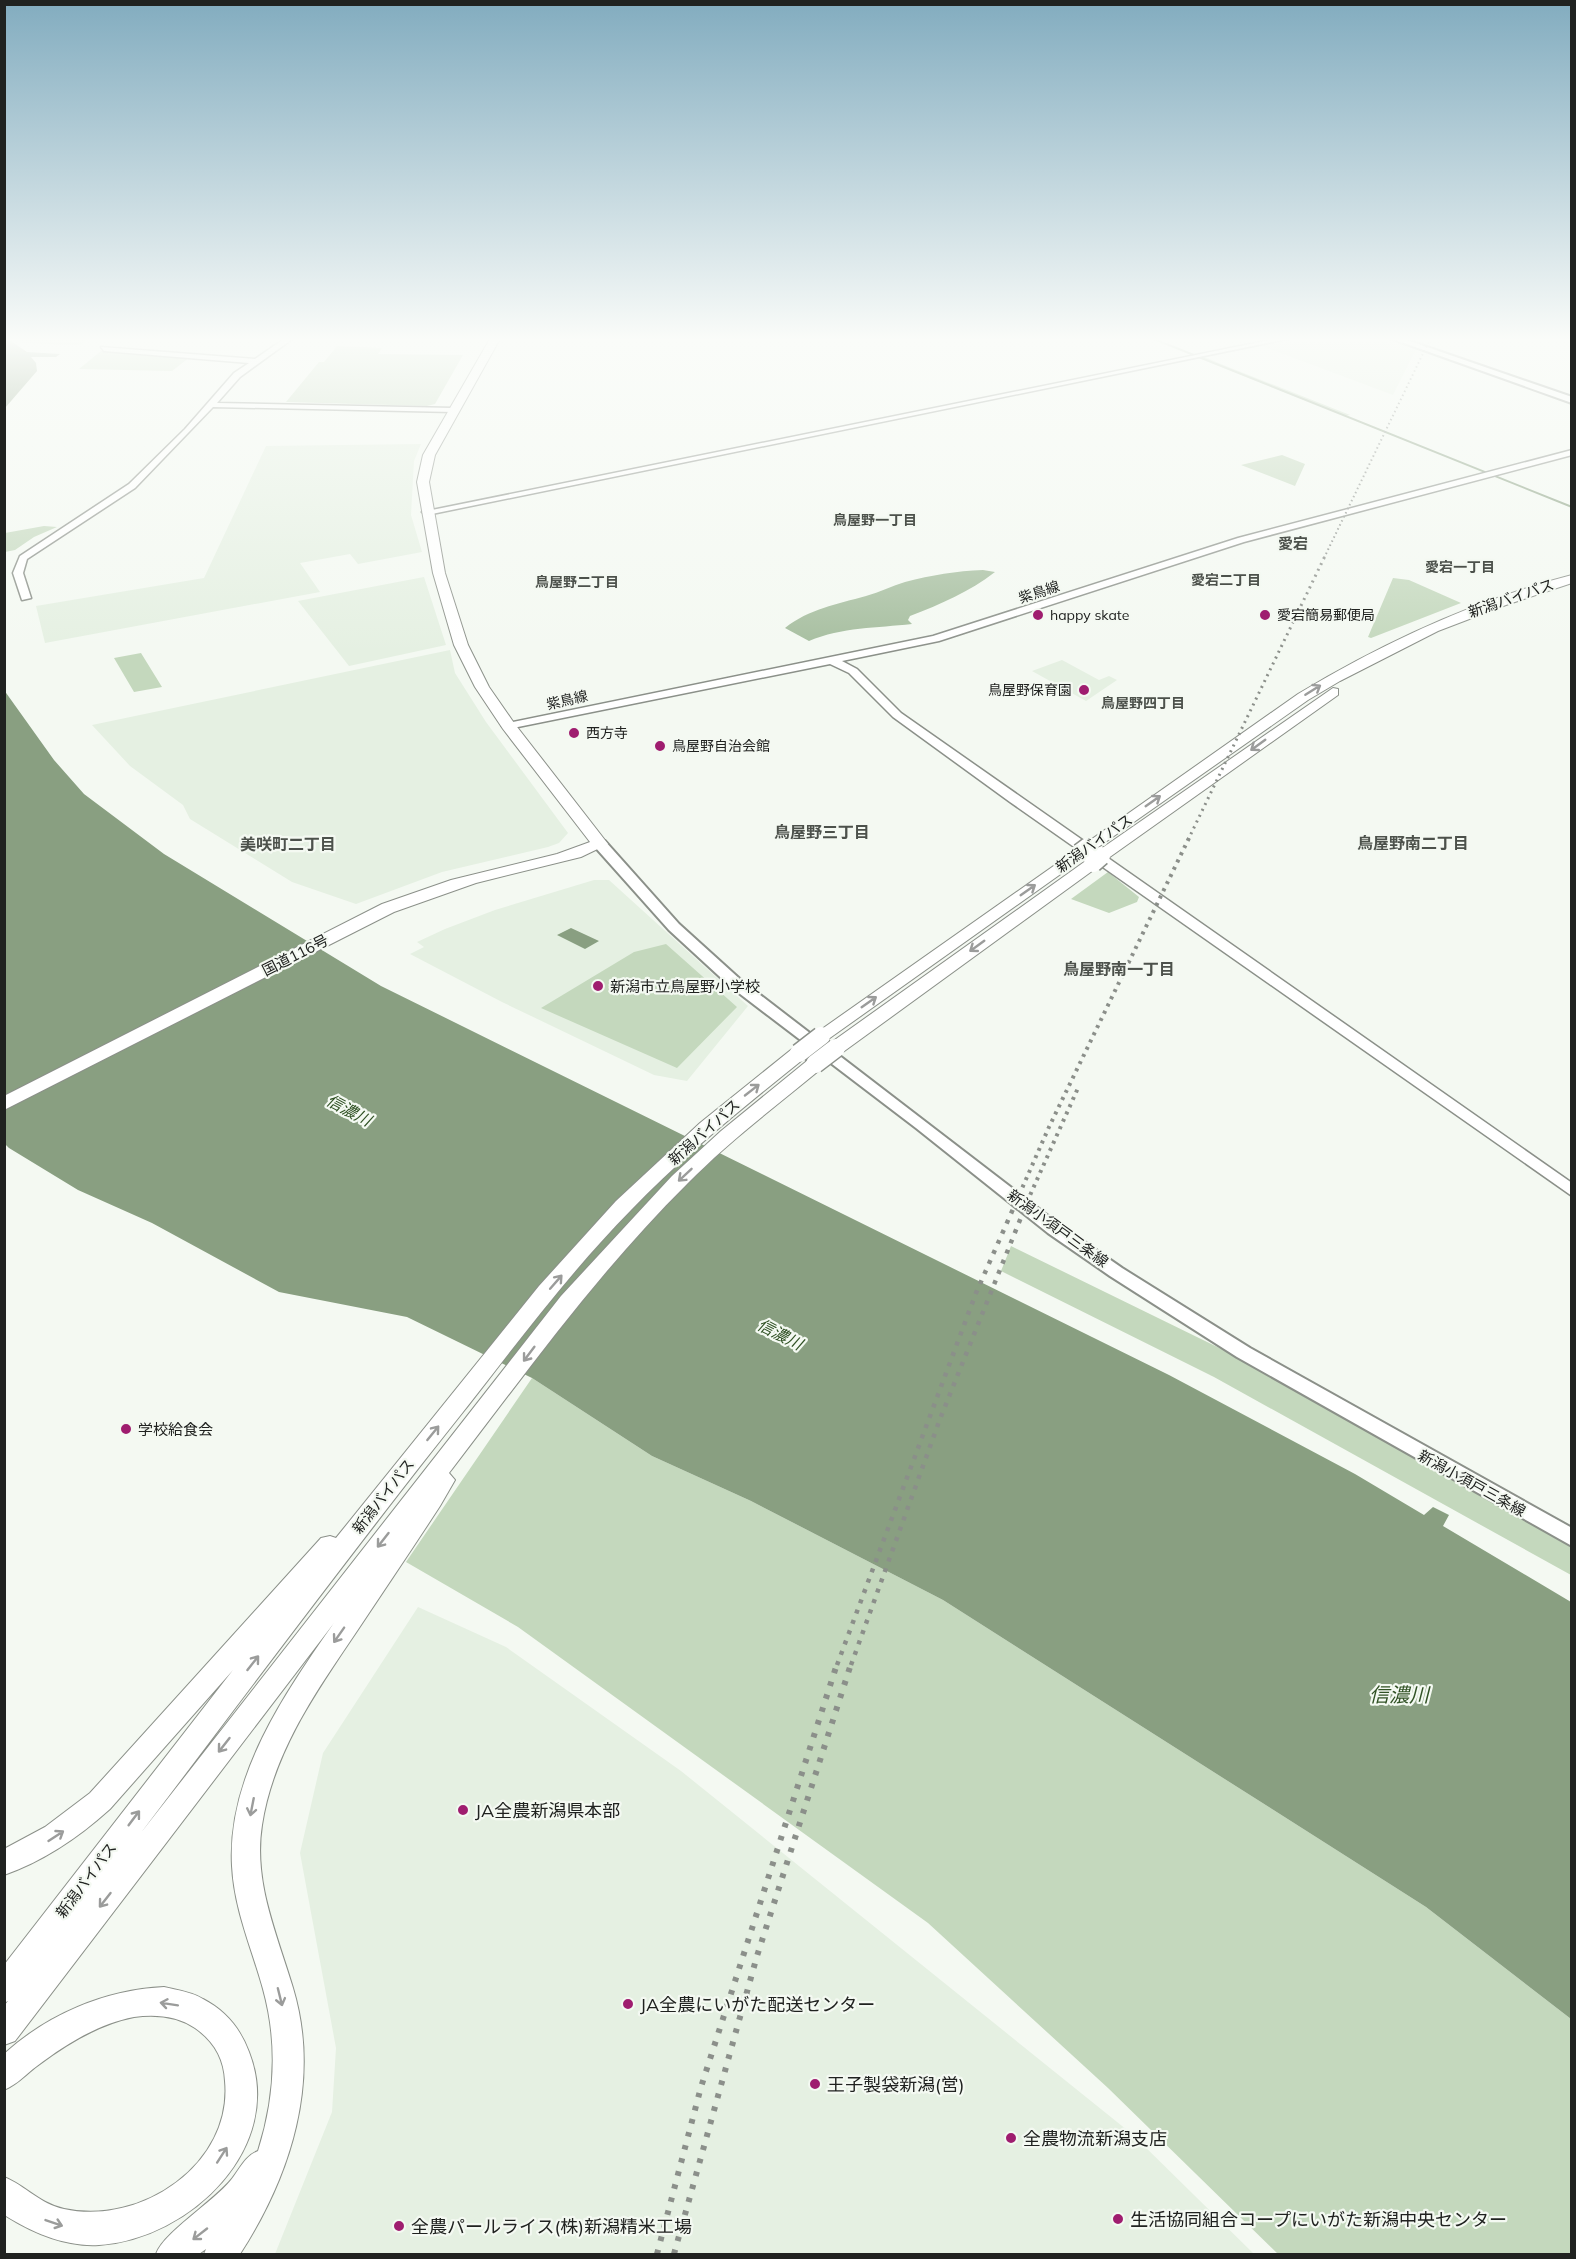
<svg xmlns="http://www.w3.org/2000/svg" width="1576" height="2259" viewBox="0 0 1576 2259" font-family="Mulish,'Noto Sans JP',sans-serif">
	<rect width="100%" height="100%" fill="#f4f9f2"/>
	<!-- built -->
	<path fill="#e5f0e2" d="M1299,337H1387L1416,349L1393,395L1259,345Z
		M421,444L414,461L411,515L422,552L358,564L350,554L300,563L320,592L45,643L36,606L204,578L266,446Z
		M424,577L446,645L349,666L298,601Z
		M450,650L455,673L486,722L568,833L559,843L548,847L442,872L356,904L292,882L190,819L183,805L130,766L92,725Z
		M1062,660L1099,680L1109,676L1117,680L1086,701L1032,671Z
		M594,880H609L748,1006L687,1081L654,1075L502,1002L410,954L424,947L417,942L445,929L495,910Z
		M418,1607L506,1647L681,1771L1132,2134L1254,2254H275L332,2112L336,2048L300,1853L323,1753Z"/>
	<!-- green -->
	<path fill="#c4d8bd" d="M16,337H92L79,345L22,343Z
		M337,346L382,348L378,354L463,355L435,404L427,406L286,402L319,362H324Z
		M101,351L190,357L172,371L79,369Z
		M1205,357L1221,364L1350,415L1345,416L1199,358Z
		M1282,455L1305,464L1295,486L1241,465Z
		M44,526L57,527L34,537L15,550L5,552V533Z
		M1393,578L1409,580L1461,603L1371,638L1368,637Z
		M141,653L162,687L134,692L114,658Z
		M1108,872L1139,897L1137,902L1109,913L1071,899Z
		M666,944L737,1007L677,1068L541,1008L634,952Z
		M1011,1246L1248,1362L1571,1544V1575L1214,1377L1001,1271Z
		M532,1378L652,1456L751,1501L943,1600L1426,1907L1571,2019V2254H1278L1108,2088L928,1923L518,1627L406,1562Z"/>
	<!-- forest -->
	<path fill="#a6be9f" d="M983,570L995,572C969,592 941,604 910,616L908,620L912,624C877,628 842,627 809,641L785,628C809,609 837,604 866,596C880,592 892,586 905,582C932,575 956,571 983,570Z"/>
	<!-- water -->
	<path fill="#899f81" d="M5,337L27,352L60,354L56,357H31L36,363L37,371L5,408Z
		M4,690L54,760L84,794L164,854L381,986L1169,1375L1355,1474L1424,1515L1433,1507L1449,1515L1443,1526L1571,1602V2019L1426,1907L943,1600L751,1501L652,1456L532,1378L407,1317L279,1292L152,1223L78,1190L9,1148L4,1143Z
		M571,928L599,941L585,949L557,935Z"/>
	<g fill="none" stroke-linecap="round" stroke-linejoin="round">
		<!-- stream -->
		<path stroke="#899f81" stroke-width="2" d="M1149,337L1572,507"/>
		<defs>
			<path id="secondary" d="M287,337H295L240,377L217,403L453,408L457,410L453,412L213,407L135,488L27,559L23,573L31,598L22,600L13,573L20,556L129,484L185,429L234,373L249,363L104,351L101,347L255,359Z
				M1284,337H1297L427,515L422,512Z
				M1572,450V455L1244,542L939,641L842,661L857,669L901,713L1572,1183V1196L1010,802L893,717L849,673L830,664L508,729L502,726L508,723L933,636L1238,538Z"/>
			<path id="primary" d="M1387,337H1398L1572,397V403Z
				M600,840L605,841L679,924L742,981L1060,1225L1122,1268L1250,1348L1572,1528V1546L1237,1357L1110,1276L1048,1233L916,1128L731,987L669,930L595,847L593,844Z"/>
			<path id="highway" d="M491,337H501L435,455L429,482L445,573L468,645L489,687L514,723L608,844L581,857L476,883L394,912L4,1110V1096L382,904L451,880L557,854L590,842L503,729L475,687L454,645L433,573L417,482L423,455Z
				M1572,575V583L1506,605L1438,631L1340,681L1308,700L1094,850L1087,852L1086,856L827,1040H815L812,1036L1298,694C1383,643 1475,600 1572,575Z
				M1333,688L1338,689V695L1107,859L1099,860V866L843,1052H829L827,1048L829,1044L1087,860L1095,859V853Z
				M799,1047L806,1049L808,1053L806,1057C745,1106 685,1154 631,1210C570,1272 517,1343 463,1412C352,1551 247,1693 140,1834L561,1296L672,1176L721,1131L808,1060H822L824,1064L822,1068C776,1106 728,1142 687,1184C598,1272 525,1374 449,1473L455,1480L440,1506C412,1549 383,1592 355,1634C315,1693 273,1753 262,1825C253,1882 277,1934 293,1988C321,2081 291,2175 240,2254H204L206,2249L199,2254H156C163,2233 213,2202 231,2180C240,2169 245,2156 258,2151C275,2098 278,2043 263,1989C252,1949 234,1909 232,1866C227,1776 285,1693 334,1623L15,2041L4,2045V2006L8,2001L4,2003V1965L233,1670L110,1809C79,1837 44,1861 4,1875V1849L45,1827L90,1793L321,1538L330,1536L336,1538L539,1286L616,1201L700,1123L792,1049Z
				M164,1987C177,1990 192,1992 203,1999C226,2011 240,2028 249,2052C286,2147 190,2239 99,2245C66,2247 33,2233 6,2216L4,2177C26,2186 40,2204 64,2209C141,2226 233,2164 225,2081C224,2059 214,2041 195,2028C177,2016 156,2014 134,2017C98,2024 66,2044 37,2066C26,2074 18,2084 4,2090V2054C48,2014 105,1990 164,1987Z"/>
		</defs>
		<!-- secondary casing -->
		<use href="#secondary" stroke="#8b9089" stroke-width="3"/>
		<!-- primary casing -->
		<use href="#primary" stroke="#8b9089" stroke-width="4"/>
		<!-- highway casing -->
		<use href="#highway" stroke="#8b9089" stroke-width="2"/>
		<!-- secondary -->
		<use href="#secondary" fill="#fff" fill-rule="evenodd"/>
		<!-- primary -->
		<use href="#primary" fill="#fff" fill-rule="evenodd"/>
		<!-- highway -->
		<use href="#highway" fill="#fff" fill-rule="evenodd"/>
		<!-- rail-far4 -->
		<path stroke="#8b8f8a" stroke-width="2" stroke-dasharray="1.5 3" stroke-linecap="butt" d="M1324,558L1431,337"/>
		<!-- rail-far3 -->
		<path stroke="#8b8f8a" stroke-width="3" stroke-dasharray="2 4.5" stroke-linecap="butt" d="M1188,840L1325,556"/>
		<!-- rail-far2 -->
		<path stroke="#8b8f8a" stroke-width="4" stroke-dasharray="3 5" stroke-linecap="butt" d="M1016,1202L1049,1127L1189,838
			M1027,1202L1078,1088"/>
		<!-- rail-far1 -->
		<path stroke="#8b8f8a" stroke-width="4.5" stroke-dasharray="4 7" stroke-linecap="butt" d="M837,1665L976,1293L1017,1200
			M851,1665L940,1419L1028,1200"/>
		<!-- rail -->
		<path stroke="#8b8f8a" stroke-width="6" stroke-dasharray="4.5 9" stroke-linecap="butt" d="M657,2254L701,2087L837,1664
			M674,2254L757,1956L851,1664"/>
		<defs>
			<path id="highway-bridge" d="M1080,853L1088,847
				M1093,863L1101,856
				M799,1053L821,1036
				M815,1064L836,1048"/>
		</defs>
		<!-- highway-bridge casing -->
		<use href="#highway-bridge" stroke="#8b9089" stroke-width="21" stroke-linecap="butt"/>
		<!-- highway-bridge -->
		<use href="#highway-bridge" stroke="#fff" stroke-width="18"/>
	</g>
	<!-- one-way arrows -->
	<defs><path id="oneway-shaft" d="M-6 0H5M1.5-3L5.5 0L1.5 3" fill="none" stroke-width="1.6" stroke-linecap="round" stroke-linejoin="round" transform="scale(1.5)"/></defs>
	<g stroke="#9b9c9b">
		<use href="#oneway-shaft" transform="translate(1313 690) rotate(-32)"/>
		<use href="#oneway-shaft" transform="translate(1258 745) rotate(144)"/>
		<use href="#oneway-shaft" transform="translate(1153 801) rotate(-35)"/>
		<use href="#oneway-shaft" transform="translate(1028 890) rotate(-35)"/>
		<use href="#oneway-shaft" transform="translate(977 946) rotate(144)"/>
		<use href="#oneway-shaft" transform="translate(869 1002) rotate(-35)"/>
		<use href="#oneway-shaft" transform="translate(752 1090) rotate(-38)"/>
		<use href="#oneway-shaft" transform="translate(685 1175) rotate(137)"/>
		<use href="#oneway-shaft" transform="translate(556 1282) rotate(-49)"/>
		<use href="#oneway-shaft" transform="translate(529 1354) rotate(127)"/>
		<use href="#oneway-shaft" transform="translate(433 1433) rotate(-51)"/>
		<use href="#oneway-shaft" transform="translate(383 1540) rotate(128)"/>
		<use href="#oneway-shaft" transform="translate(339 1635) rotate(125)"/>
		<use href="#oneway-shaft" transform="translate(253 1663) rotate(-52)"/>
		<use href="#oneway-shaft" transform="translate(224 1745) rotate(128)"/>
		<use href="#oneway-shaft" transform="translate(252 1807) rotate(101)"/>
		<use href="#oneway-shaft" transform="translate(134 1818) rotate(-53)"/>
		<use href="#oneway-shaft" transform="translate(56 1836) rotate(-33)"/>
		<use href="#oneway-shaft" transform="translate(105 1900) rotate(128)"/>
		<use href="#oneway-shaft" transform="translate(280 1997) rotate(76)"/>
		<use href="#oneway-shaft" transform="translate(169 2004) rotate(-171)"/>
		<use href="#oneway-shaft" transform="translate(222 2155) rotate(-57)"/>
		<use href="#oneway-shaft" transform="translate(54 2223) rotate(19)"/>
		<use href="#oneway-shaft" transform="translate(200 2234) rotate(142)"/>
	</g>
	<!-- sky -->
	<linearGradient id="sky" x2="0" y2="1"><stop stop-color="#82acbf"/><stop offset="0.52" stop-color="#fafcf9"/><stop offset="1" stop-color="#fafcf9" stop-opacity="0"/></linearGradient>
	<rect width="1576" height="653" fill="url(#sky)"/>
	<!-- markers -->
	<g fill="#9f1d6f" stroke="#f4f9f2" stroke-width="2">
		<circle cx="1038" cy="615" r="6"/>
		<circle cx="1265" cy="615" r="6"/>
		<circle cx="1084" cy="690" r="6"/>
		<circle cx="574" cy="733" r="6"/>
		<circle cx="660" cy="746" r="6"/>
		<circle cx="598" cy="986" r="6"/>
		<circle cx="126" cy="1429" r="6"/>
		<circle cx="463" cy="1810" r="6"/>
		<circle cx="628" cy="2004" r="6"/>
		<circle cx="815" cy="2084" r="6"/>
		<circle cx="1011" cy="2138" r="6"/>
		<circle cx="1118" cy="2219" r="6"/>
		<circle cx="399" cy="2226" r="6"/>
	</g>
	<g text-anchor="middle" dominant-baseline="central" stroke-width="4.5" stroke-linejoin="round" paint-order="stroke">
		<!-- far-neighbourhood labels -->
		<g font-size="14" font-weight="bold" fill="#4c514b" stroke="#f4f9f2">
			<text x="875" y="520">鳥屋野一丁目</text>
			<text x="1460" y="567">愛宕一丁目</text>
			<text x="1226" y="580">愛宕二丁目</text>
			<text x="577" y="582">鳥屋野二丁目</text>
			<text x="1143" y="703">鳥屋野四丁目</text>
		</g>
		<!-- far-street labels -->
		<g font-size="14" fill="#202220" stroke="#f4f9f2">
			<text transform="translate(1039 592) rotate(-18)">紫鳥線</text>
			<text transform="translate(567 700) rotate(-13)">紫鳥線</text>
		</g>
		<!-- far-poi labels -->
		<g font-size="14" fill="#202220" stroke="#f4f9f2" text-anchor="start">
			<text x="1050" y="615">happy skate</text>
			<text x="1277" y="615">愛宕簡易郵便局</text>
			<text x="1072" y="690" text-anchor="end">鳥屋野保育園</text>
			<text x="586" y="733">西方寺</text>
			<text x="672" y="746">鳥屋野自治会館</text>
		</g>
		<!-- far-quarter labels -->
		<g font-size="15" font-weight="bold" fill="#4c514b" stroke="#f4f9f2">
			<text x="1293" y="543">愛宕</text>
		</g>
		<!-- street labels -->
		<g font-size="15" fill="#202220" stroke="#f4f9f2">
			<text transform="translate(1511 598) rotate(-19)">新潟バイパス</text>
			<text transform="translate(1094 843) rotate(-35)">新潟バイパス</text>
			<text transform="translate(295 955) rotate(-27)">国道116号</text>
			<text transform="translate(704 1132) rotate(-42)">新潟バイパス</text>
			<text transform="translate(1058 1228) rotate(36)">新潟小須戸三条線</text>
			<text transform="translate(1472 1483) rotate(29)">新潟小須戸三条線</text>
			<text transform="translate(383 1496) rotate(-52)">新潟バイパス</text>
			<text transform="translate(86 1880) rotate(-53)">新潟バイパス</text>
		</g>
		<!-- poi labels -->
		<g font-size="15" fill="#202220" stroke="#f4f9f2" text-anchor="start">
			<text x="610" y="986">新潟市立鳥屋野小学校</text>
			<text x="138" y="1429">学校給食会</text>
		</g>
		<!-- neighbourhood labels -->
		<g font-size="16" font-weight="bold" fill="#4c514b" stroke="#f4f9f2">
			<text x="822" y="832">鳥屋野三丁目</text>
			<text x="1413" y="843">鳥屋野南二丁目</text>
			<text x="288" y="844">美咲町二丁目</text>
			<text x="1119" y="969">鳥屋野南一丁目</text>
		</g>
		<!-- water labels -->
		<g font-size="16" font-style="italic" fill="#315225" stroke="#f4f9f2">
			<text transform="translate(349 1110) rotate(28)">信濃川</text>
			<text transform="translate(780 1334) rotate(27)">信濃川</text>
		</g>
		<!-- near-poi labels -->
		<g font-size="18" fill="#202220" stroke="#f4f9f2" text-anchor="start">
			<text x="475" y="1810">JA全農新潟県本部</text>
			<text x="640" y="2004">JA全農にいがた配送センター</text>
			<text x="827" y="2084">王子製袋新潟(営)</text>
			<text x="1023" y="2138">全農物流新潟支店</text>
			<text x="1130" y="2219">生活協同組合コープにいがた新潟中央センター</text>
			<text x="411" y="2226">全農パールライス(株)新潟精米工場</text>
		</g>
		<!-- near-water labels -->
		<g font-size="20" font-style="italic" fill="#315225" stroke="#f4f9f2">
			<text x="1399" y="1694">信濃川</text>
		</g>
	</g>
	<!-- border -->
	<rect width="1576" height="2259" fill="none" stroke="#202220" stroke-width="12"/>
</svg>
